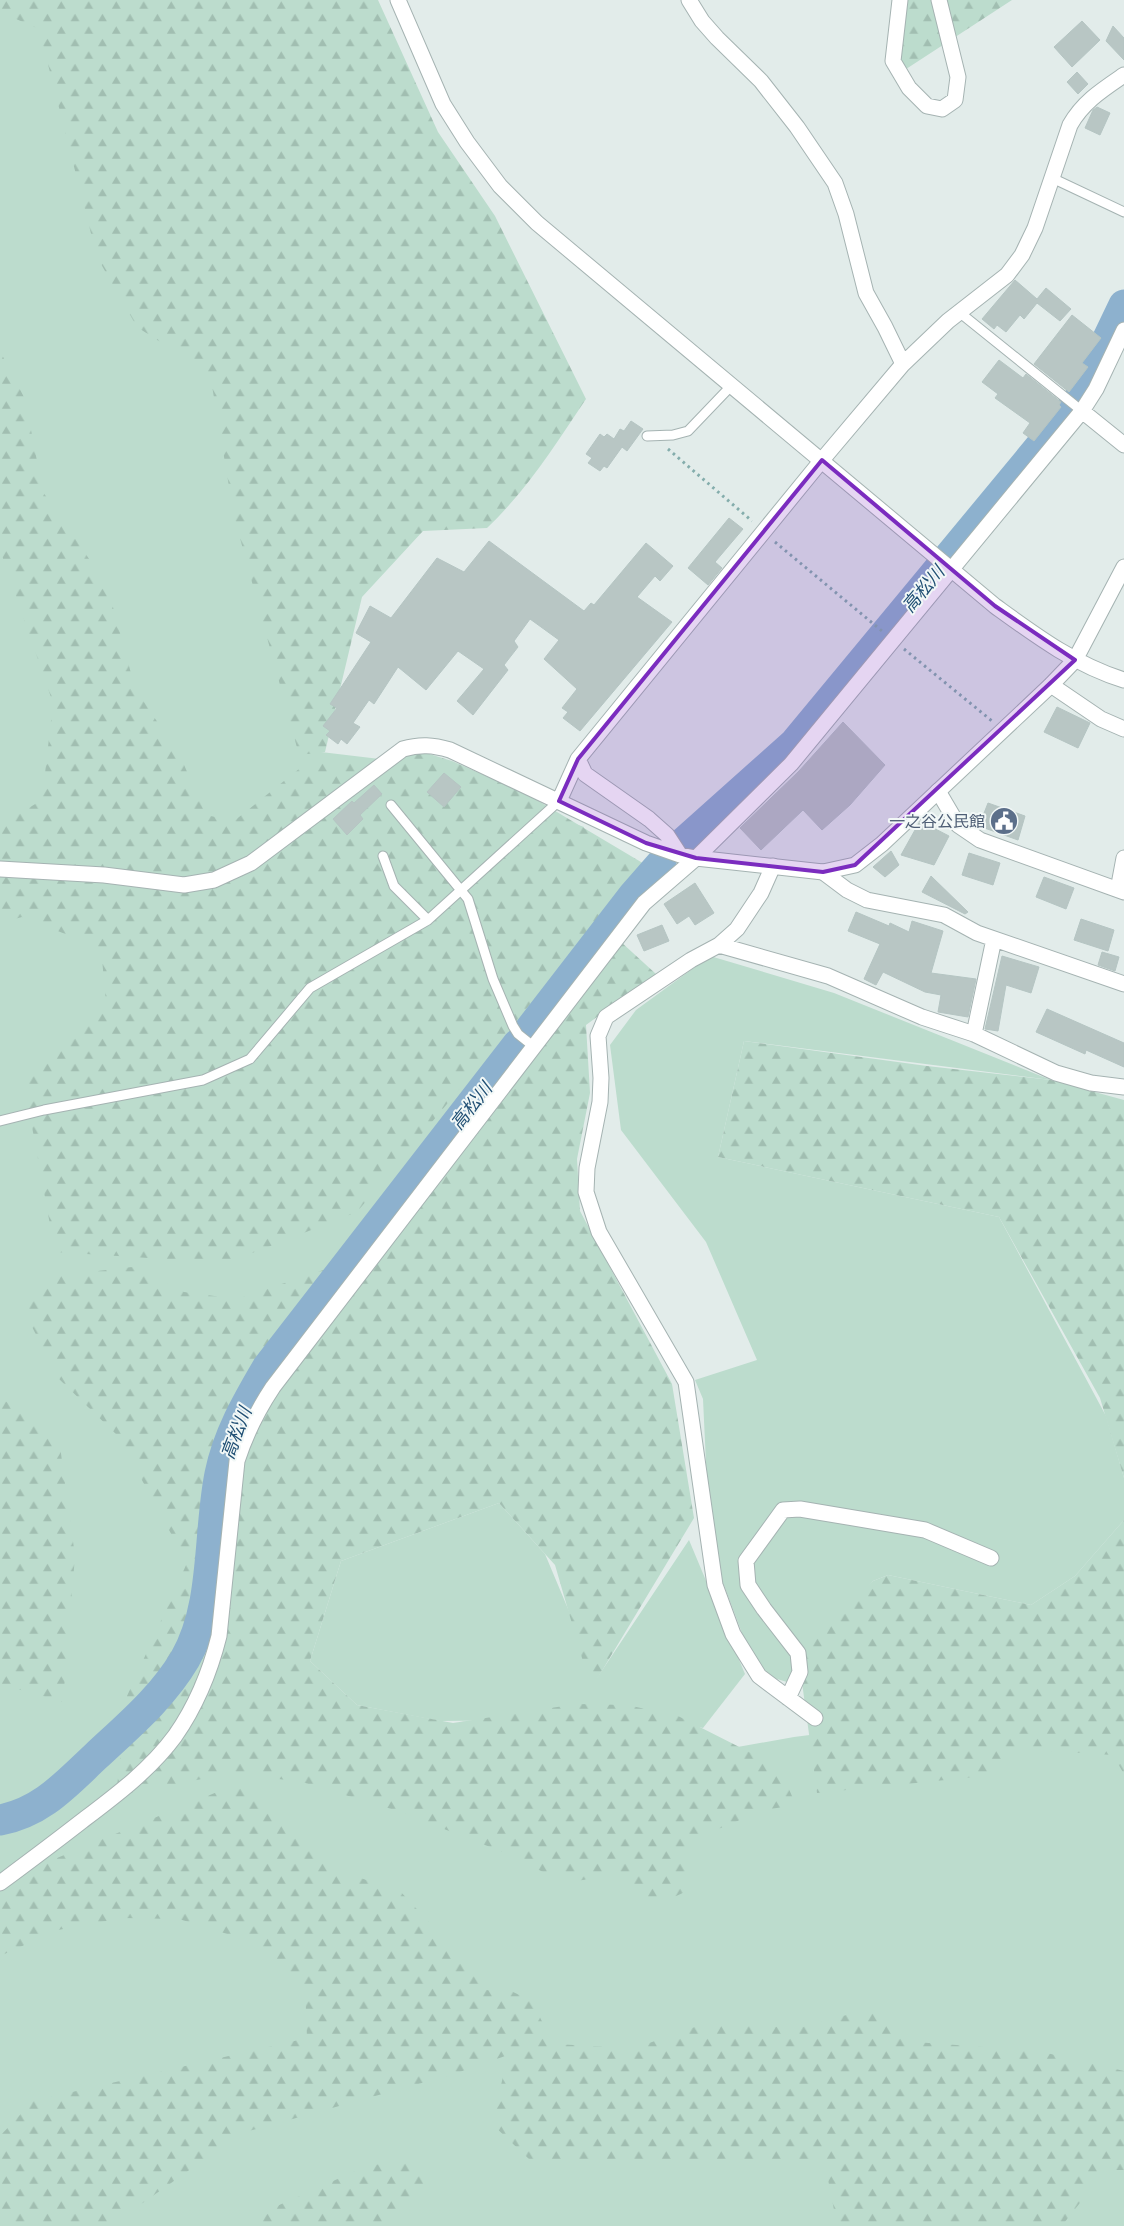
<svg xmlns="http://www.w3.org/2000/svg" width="1124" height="2226" viewBox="0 0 1124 2226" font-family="'Roboto Condensed','Noto Sans JP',sans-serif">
	<defs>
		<pattern id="forest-firs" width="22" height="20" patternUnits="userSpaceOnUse" patternTransform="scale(1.25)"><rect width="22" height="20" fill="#bcdccd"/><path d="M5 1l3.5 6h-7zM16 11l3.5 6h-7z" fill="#a1beb1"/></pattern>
	</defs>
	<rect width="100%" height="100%" fill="#e2ecea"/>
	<!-- grass -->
	<path fill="#bcdccd" d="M0,0H73L237,354L321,752L388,760L584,827L551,981L528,1032L405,1274L252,1713L576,1776L794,1737L1124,1695V2226H0Z
		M710,956L834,993L1051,1080L744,1041L718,1157L999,1217L1106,1416L1124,1478V1520L1075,1576L1031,1605L888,1575L873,1581L787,1682L757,1673L710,1548L703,1399L695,1380L757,1360L706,1242L621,1130L610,1045L636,1010Z
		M499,1503L545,1554L597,1678L689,1540L745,1674L703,1728L609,1705L524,1720L440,1721L357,1705L310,1661L341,1561Z"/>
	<!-- forest -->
	<path fill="url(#forest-firs)" d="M0,0H378L438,132L495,216L586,399C556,444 527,490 487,528L423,531L362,597L325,752L299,755L234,516L210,374L137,327L97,257L39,29L0,12Z
		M901,0H1012L900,73Z
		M0,351L25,399L43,492L107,585L135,688L181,758L206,815L234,821L309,761L388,760L423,752L452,761L525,793L646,865L357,1212L227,1263L55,1252L24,1083L106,1002L101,948L22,917L0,923V825L42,800L53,703L0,550Z
		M621,942L656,974L586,1025L590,1093L577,1159L580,1211L672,1384L694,1518L591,1689L555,1565L499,1503L341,1561L310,1661L357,1705L453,1723L577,1704L627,1705L678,1716L779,1767L796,1805L764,1810L704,1835L687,1850L689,1890L655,1906L617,1874L577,1881L543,1872L508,1854L398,1811L302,1782L232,1773L116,1796L127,1696L187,1563L118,1436L58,1378L22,1307L55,1276L132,1267L184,1292L237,1299L350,1261L416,1199Z
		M744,1041L927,1066L1051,1080L1124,1100V1478L1100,1398L999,1217L718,1157Z
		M0,1397L59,1439L75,1556L63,1702L0,1684Z
		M1124,1520V1774L1113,1755L1017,1749L985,1776L817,1793L798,1653L873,1581L888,1575L1031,1605L1075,1576Z
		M239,1783L333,1869L400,1891L454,1949L484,1990L511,1991L532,2001L553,2044L635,2048L706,2023L799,2028L879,2006L915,2042L1038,2051L1124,2071V2170H1106L1064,2223L1065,2226H824L836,2220L824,2159L666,2161L529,2159L492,2124L508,2055L454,2074L242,2133L110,2226H0V2136L33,2101L307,2038L305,1986L253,1942L179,1919L122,1918L58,1930L0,1956V1884L6,1879Z
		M415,2162L424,2185L406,2211L388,2226H252L277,2206L369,2165Z"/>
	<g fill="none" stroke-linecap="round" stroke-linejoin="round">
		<!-- river -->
		<path stroke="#8db1ce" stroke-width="31" d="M683,843L795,743L1078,401L1124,305
			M528,1032L633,896L661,864
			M0,1820C42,1812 66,1784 96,1756C128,1726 162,1698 185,1659C216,1606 208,1533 220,1474C228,1435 247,1402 267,1368L518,1044"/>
	</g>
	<!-- building -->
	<path fill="#b8c6c4" stroke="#b5c5c3" d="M1082,21L1100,40L1072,67L1054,47Z
		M1113,26L1124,38V60L1106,41Z
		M1077,72L1088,84L1078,94L1067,82Z
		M1097,107L1110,113L1100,135L1085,128L1093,110Z
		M1015,280L1037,299L1046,288L1071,309L1060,321L1037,303L1024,319L1020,315L1006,332L997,325L994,329L982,319Z
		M1072,315L1101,338L1082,363L1088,367L1069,392L1034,364Z
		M999,360L1023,378L1026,374L1061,402L1059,405L1061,407L1034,441L1023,433L1030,423L995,398L998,394L982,382Z
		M631,421L643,429L627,451L622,447L607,468L604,466L600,471L588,463L592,458L586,454L600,434L604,437L607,434L614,439L620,429L624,431Z
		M729,518L743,529L715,562L722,568L708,585L688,568Z
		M489,541L584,611L591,603L594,605L646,543L673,566L660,581L655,576L637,597L672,622L580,731L563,718L568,712L562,708L577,689L544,659L559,640L530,619L514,641L518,647L504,665L508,670L473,715L457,701L484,669L458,651L426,690L398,667L374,704L369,700L353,723L360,727L347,744L341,739L338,744L326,735L330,731L323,726L337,708L330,704L371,642L356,633L370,606L391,618L437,558L464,572Z
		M1057,707L1090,723L1078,748L1044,732Z
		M843,722L885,765L850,805L822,830L803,810L761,850L740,828L799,771Z
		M444,773L461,787L444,807L427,792Z
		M374,785L382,794L360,815L363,819L347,835L333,819L352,801L354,803Z
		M988,803L1025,816L1018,840L979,826Z
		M920,821L949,836L934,865L901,855Z
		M891,851L899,865L885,877L873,867Z
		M969,853L1000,863L993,885L962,875Z
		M931,876L968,912L965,914L922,892Z
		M1044,877L1074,888L1066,909L1036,897Z
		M695,883L714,913L695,925L689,916L677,924L664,904Z
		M856,912L889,926L890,923L909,932L912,921L943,931L931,973L976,979L968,1017L938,1012L941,995L925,992L883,972L876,985L864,979L880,944L848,931Z
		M1081,919L1114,930L1108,951L1074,940Z
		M662,925L669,941L644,951L637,935Z
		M1102,952L1119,957L1115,971L1098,965Z
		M1002,956L1039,967L1031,993L1006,985L998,1031L985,1029Z
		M1047,1009L1124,1043V1067L1086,1050L1085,1054L1036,1032Z"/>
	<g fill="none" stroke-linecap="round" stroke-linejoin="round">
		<defs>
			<path id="service" d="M1052,178L1124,212
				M959,312L1082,411
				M647,436L673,435L688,431L732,385
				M391,805L468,899L493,979L513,1026L518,1034L533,1046
				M383,856L394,886L428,920
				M0,1121L44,1110L203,1080L250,1059L310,988L428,920L559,801"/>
			<path id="minor" d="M689,0L702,21L717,38L761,81L797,127L835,183L846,214L866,293L885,327L903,364
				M900,0L893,61L909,88L927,106L942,109L955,100L958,77L939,0
				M1082,411L1124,445
				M1051,685L1101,719L1124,729
				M578,759L585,774L649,819L667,835L680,855
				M938,791L958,825L980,840L1124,892
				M559,801L578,759L822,460L903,364L948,321L1007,275L1022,255L1035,228L1070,125C1083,102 1102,90 1124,75
				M773,866L761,893L737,929L719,945L691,960L606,1017L598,1036L601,1078L600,1102L587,1168L586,1192L599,1232L686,1382L715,1585L733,1634L759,1676L815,1718
				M0,869L104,875L184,885L214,880L251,863L403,749C420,744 433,745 450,750L646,843L680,855L696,858L791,764L1082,411L1096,389L1124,330
				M823,872L847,890L867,900L944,915L977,933L1124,984
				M1118,890L1124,858
				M994,939L974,1034L1056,1073L1091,1083L1124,1087
				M719,945L828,976L922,1017L974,1034
				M788,1698L800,1672L798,1653L764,1609L748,1585L746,1561L783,1510L800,1509L925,1530L991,1558"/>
			<path id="tertiary" d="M398,0L443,104L467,142L500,186L537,223L995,606C1035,635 1075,665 1124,680
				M0,1883C27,1863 55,1842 82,1821C115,1796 150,1770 175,1736C196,1706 210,1672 219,1636L237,1461C246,1433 257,1411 273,1387L644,903L696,858L823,872L855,865L882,844L1051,685L1075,660L1124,567"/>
		</defs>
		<!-- service casing -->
		<use href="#service" stroke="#a5b3b2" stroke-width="11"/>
		<!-- minor casing -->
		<use href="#minor" stroke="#a5b3b2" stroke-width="17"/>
		<!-- tertiary casing -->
		<use href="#tertiary" stroke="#a5b3b2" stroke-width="17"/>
		<!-- path -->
		<path stroke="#84adac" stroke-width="3" stroke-dasharray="2.5 4" stroke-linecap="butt" d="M668,449L752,521
			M775,542L882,631
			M904,649L992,721"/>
		<!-- service -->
		<use href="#service" stroke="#fff" stroke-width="9"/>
		<!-- minor -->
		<use href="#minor" stroke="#fff" stroke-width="15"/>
		<!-- tertiary -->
		<use href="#tertiary" stroke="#fff" stroke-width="15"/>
	</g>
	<!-- marked area -->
	<path fill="#7b2cbf" fill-opacity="0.2" stroke="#7b2cbf" stroke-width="4" stroke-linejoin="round" d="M822,460L995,606L1075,660L855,865L823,872L696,858L646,843L559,801L578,759Z"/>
	<!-- icons -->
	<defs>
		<symbol id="civic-disc" viewBox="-11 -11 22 22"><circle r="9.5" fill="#5c6f8a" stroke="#f2f8f7"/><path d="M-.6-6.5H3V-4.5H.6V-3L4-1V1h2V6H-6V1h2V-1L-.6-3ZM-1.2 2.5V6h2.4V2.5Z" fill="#fff"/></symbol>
	</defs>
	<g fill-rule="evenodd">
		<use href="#civic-disc" x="988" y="805" width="32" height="32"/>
	</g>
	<g text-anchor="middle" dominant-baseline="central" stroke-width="4" stroke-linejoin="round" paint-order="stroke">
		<!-- service labels -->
		<g font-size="16" fill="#4e5e75" stroke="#f2f8f7" text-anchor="end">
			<text x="985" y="821">一之谷公民館</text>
		</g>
		<!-- water labels -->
		<g font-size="18" font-style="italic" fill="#204f74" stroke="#f2f8f7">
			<text transform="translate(923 589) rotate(-50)">高松川</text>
			<text transform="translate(471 1106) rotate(-52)">高松川</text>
			<text transform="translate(236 1433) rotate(-69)">高松川</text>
		</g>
	</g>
</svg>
